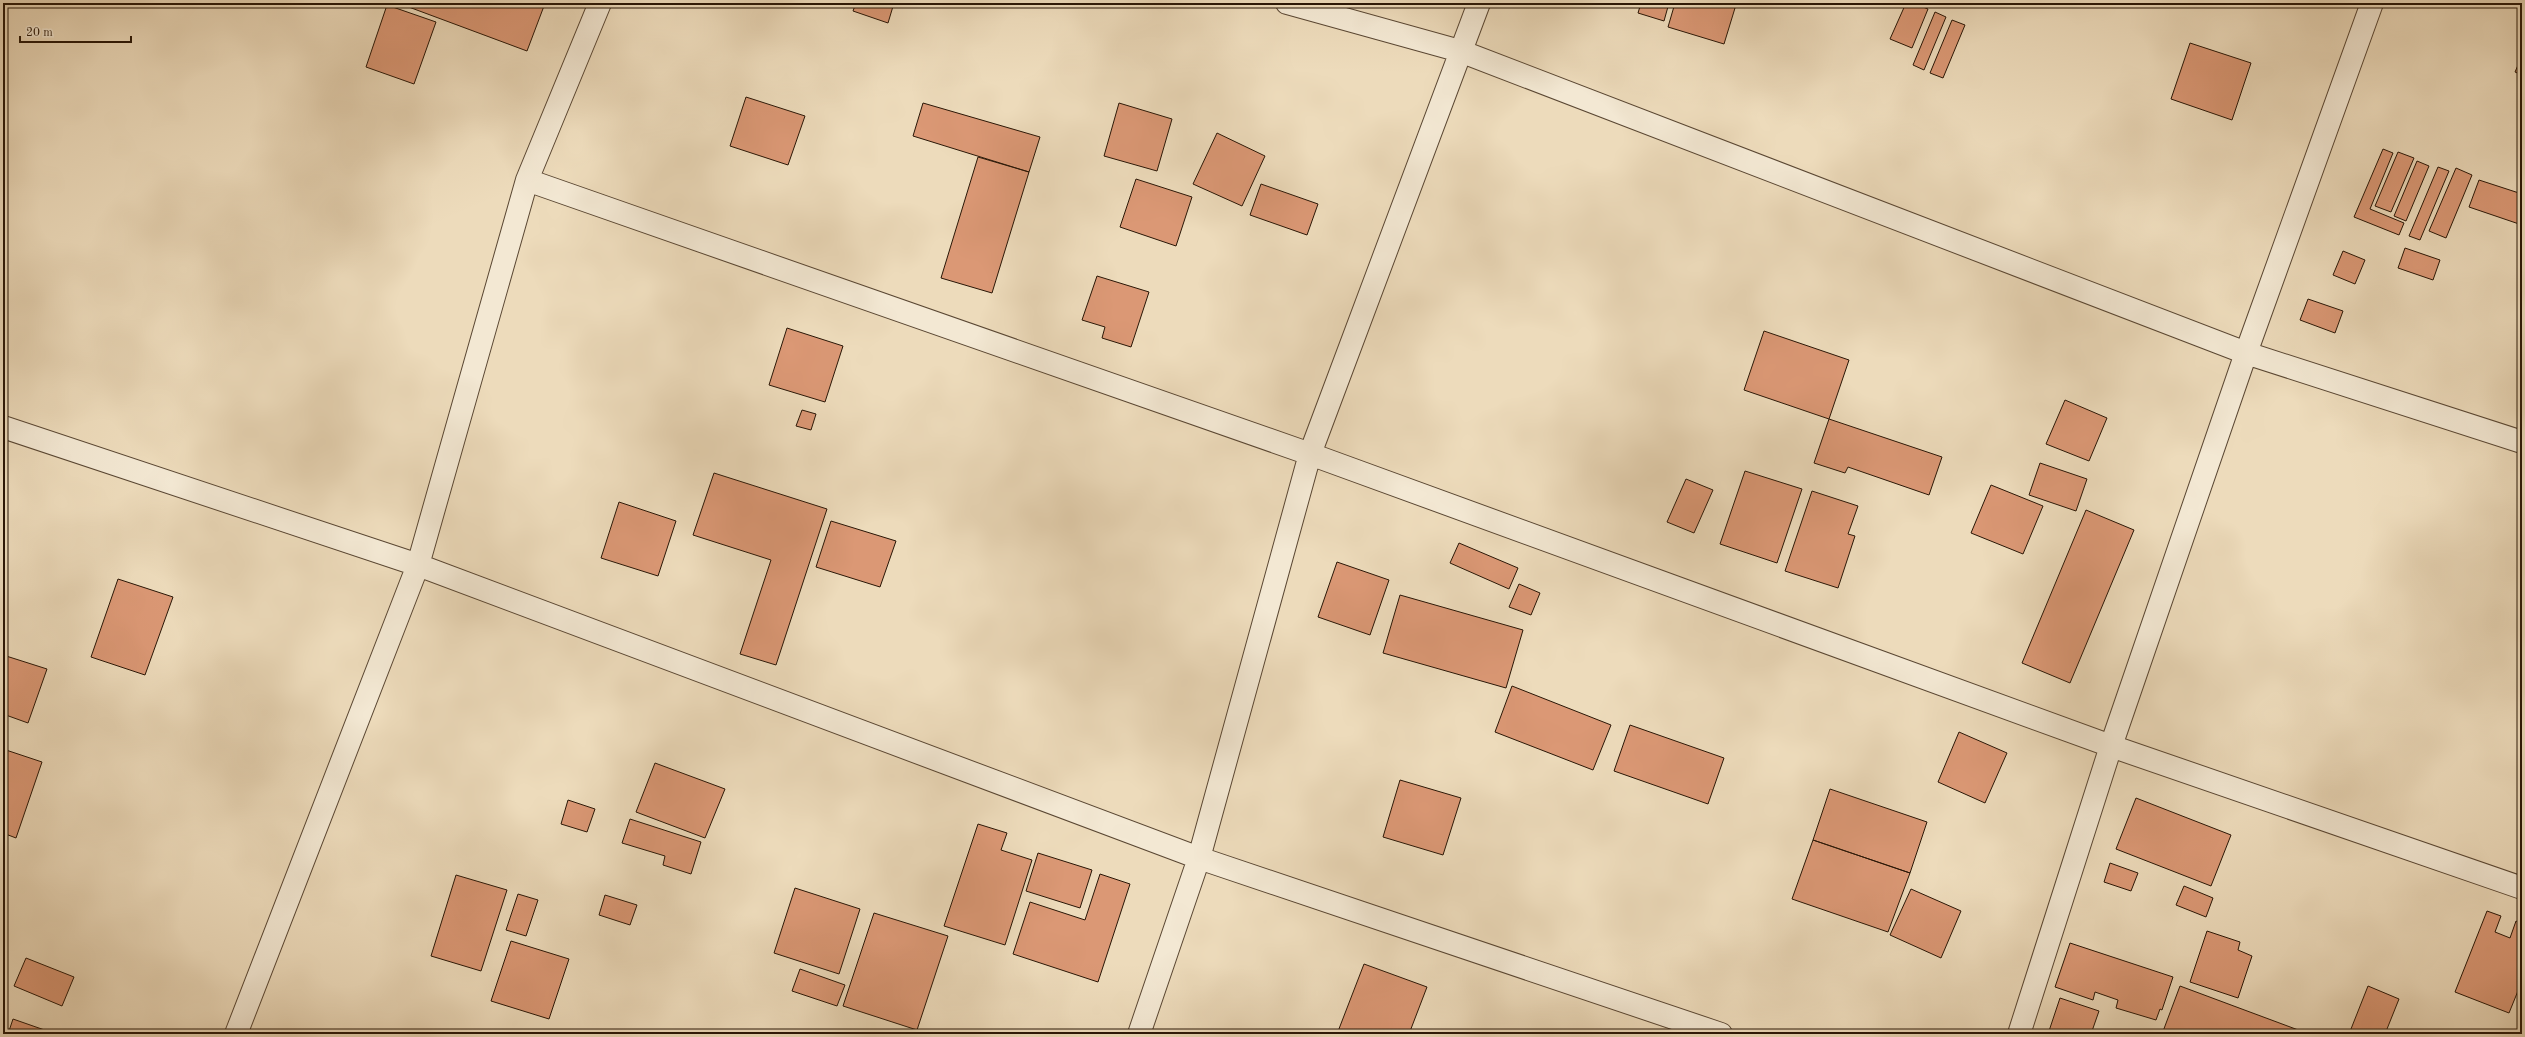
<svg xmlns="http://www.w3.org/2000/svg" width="2525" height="1037" viewBox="0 0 2525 1037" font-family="'Old Standard TT',serif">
	<rect width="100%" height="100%" fill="#eddbbb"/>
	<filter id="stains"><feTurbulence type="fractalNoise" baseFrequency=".005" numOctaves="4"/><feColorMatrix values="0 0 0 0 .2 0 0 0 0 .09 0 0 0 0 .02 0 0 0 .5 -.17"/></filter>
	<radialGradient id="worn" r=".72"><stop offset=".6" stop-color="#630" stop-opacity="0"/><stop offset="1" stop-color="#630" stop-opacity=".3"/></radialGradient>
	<!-- building -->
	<path fill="#db9875" stroke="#291606" d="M398,3H535L544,6L527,51Z
		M856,3H894L888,23L853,11Z
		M1641,3H1669L1664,21L1638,13Z
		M1675,3H1720L1735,8L1724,44L1668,27Z
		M1906,3H1913L1928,9L1912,48L1890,39Z
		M387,5L436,22L414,84L366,67Z
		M1935,12L1946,17L1924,70L1913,65Z
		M1952,20L1965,25L1943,78L1930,73Z
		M2190,43L2251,63L2232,120L2171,99Z
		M2522,56V75L2515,72Z
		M746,97L805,116L788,165L730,146Z
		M923,103L1040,137L1029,172L913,136Z
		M1119,103L1172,119L1157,171L1104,156Z
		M1217,133L1265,156L1242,206L1193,184Z
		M2383,149L2393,153L2370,209L2404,223L2399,235L2354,217Z
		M2398,152L2414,158L2391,212L2375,206Z
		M978,157L1029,172L992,293L941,278Z
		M2417,161L2429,166L2406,221L2394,216Z
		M2438,167L2449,171L2420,240L2409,236Z
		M2456,168L2472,175L2446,238L2429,231Z
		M1136,179L1192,197L1176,246L1120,227Z
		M2479,180L2522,194V225L2469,207Z
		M1261,184L1318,204L1307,235L1250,215Z
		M2405,248L2440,260L2433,280L2398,268Z
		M2343,251L2365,260L2355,284L2333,275Z
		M1097,276L1149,292L1131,347L1102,338L1105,327L1082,320Z
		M2308,299L2343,311L2335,333L2300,320Z
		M787,328L843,346L825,402L769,385Z
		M1764,331L1849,360L1829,419L1744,390Z
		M2065,400L2107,418L2089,461L2046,444Z
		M802,410L816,414L811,430L796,426Z
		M1829,419L1942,457L1929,495L1848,467L1845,473L1814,463Z
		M2040,463L2087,479L2076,511L2029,495Z
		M1745,471L1802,489L1777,563L1720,544Z
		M714,473L827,509L776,665L740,654L771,560L693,535Z
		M1686,479L1713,490L1694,533L1667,522Z
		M1991,485L2043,506L2023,554L1971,533Z
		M1812,491L1858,506L1848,534L1855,536L1838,588L1785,571Z
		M619,502L676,521L658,576L601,558Z
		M2086,510L2134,530L2070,683L2022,663Z
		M831,521L896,541L880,587L816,567Z
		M1459,543L1518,568L1509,589L1450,563Z
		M1337,562L1389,580L1370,635L1318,617Z
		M118,579L173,597L145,675L91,657Z
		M1519,584L1540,593L1531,615L1509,607Z
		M1400,595L1523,630L1506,688L1383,653Z
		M3,655L47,669L28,723L3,714Z
		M1512,686L1611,725L1593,770L1495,732Z
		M1630,725L1724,758L1708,804L1614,771Z
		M1959,732L2007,753L1985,803L1938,782Z
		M3,749L42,762L16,838L3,833Z
		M655,763L725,789L705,838L636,812Z
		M1400,780L1461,798L1443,855L1383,837Z
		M1830,789L1927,822L1910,873L1813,840Z
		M2136,798L2231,835L2211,886L2116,849Z
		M568,800L595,809L587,832L561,824Z
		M630,819L701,842L691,874L663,865L665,856L622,843Z
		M978,824L1007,833L1001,850L1032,860L1005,945L944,926Z
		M1813,840L1910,873L1888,932L1792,899Z
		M1038,853L1092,870L1080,908L1026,891Z
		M2110,863L2138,873L2131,891L2104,882Z
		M1100,874L1130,884L1098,982L1013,954L1030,902L1085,920Z
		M456,875L507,890L481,971L431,956Z
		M2184,886L2213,898L2206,917L2176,905Z
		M795,888L860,909L839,974L774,953Z
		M1911,889L1961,911L1941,958L1890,935Z
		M518,894L538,900L526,936L506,930Z
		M605,895L637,905L630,925L599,915Z
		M2487,911L2501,916L2495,932L2510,938L2516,921L2522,924V981L2509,1013L2455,992Z
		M874,913L948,936L917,1030L843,1006Z
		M2207,931L2240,942L2238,950L2252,956L2238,998L2190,982Z
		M511,941L569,959L549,1019L491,1001Z
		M2070,943L2173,977L2162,1010L2160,1009L2156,1020L2116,1008L2118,1000L2095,992L2093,1000L2055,987Z
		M26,958L74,977L62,1006L14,986Z
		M1364,964L1427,987L1409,1034H1337Z
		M800,969L845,985L837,1006L792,991Z
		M2180,986L2309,1034H2162Z
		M2368,986L2399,999L2385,1034H2349Z
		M2060,998L2099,1011L2091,1034H2048Z
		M13,1019L56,1034H8Z"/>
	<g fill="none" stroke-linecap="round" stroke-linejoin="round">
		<defs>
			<path id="minor" d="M1287,3L1460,51L2246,353L2522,442
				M527,180L1310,454L2111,746L2522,888
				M3,427L418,565L1199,858L1721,1034
				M236,1034L418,565L527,180L600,3
				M1139,1034L1199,858L1310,454L1479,3
				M2019,1034L2111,746L2246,353L2372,3"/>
		</defs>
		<!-- minor casing -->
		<use href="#minor" stroke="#5a4733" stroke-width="24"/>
		<!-- minor -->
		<use href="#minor" stroke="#f3e8d3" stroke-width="22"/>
	</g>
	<!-- margin -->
	<rect width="2525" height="1037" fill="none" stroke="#eddbbb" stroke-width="16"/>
	<rect x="4" y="4" width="2517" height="1029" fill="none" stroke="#291606" stroke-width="2"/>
	<rect x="8" y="8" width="2509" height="1021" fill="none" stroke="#291606"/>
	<!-- scale -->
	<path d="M20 36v6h111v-6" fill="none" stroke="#291606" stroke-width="2"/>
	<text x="26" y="36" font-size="12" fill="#291606" stroke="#f3e8d3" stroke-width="3" paint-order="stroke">20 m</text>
	<rect width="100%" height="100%" filter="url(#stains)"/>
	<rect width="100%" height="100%" fill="url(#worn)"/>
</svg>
